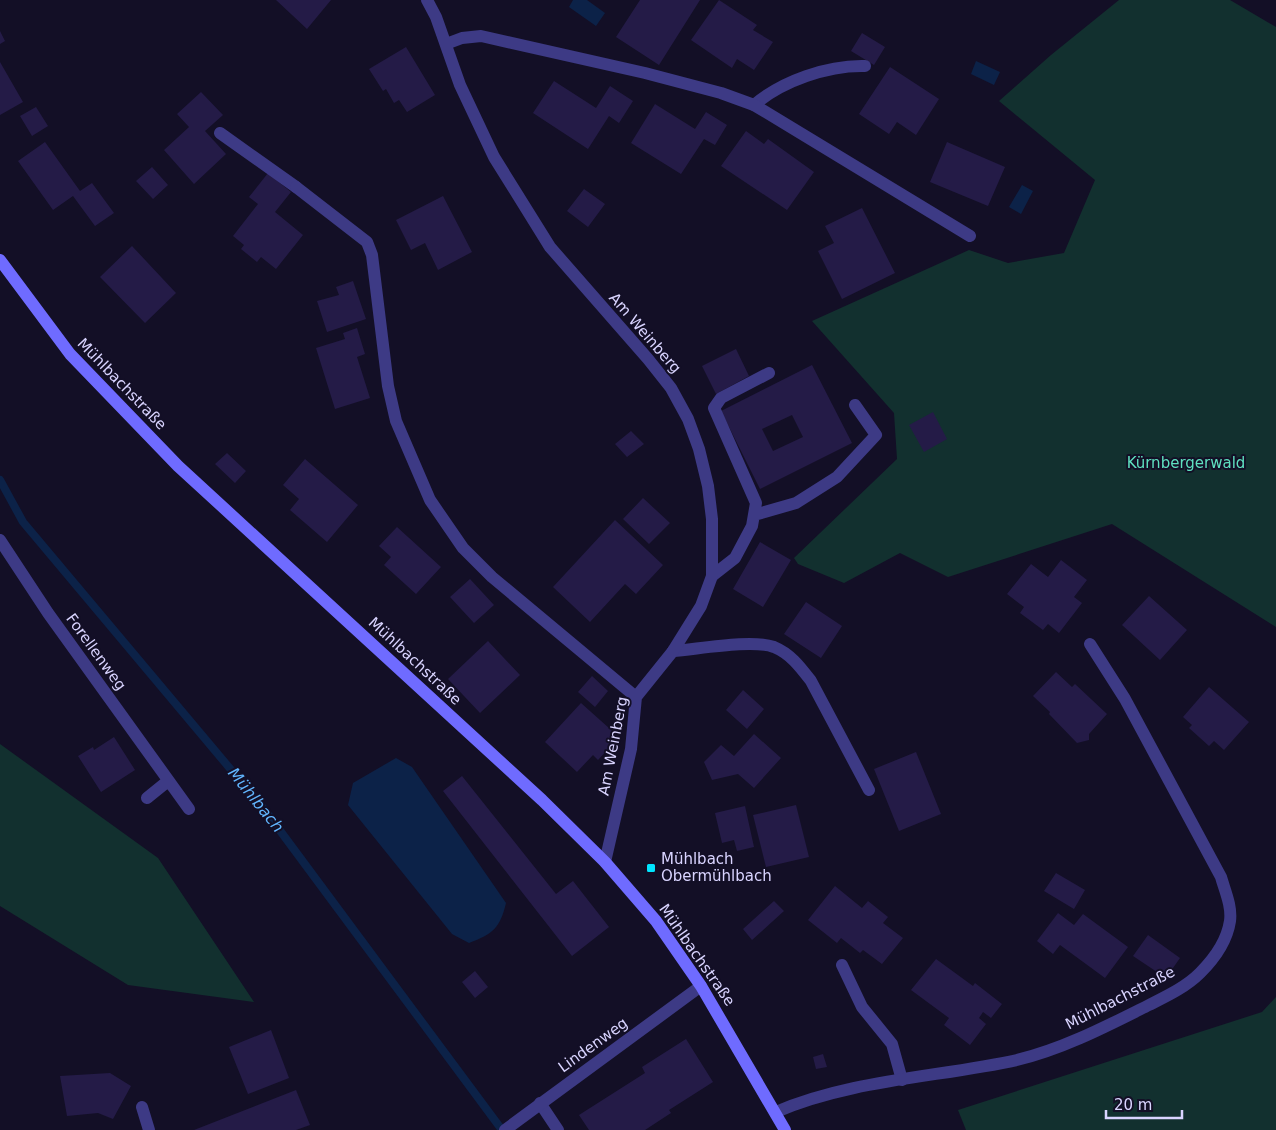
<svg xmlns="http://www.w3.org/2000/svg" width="1276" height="1130" viewBox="0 0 1276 1130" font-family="'DejaVu Sans',sans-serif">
	<rect width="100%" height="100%" fill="#130f26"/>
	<!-- green -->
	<path fill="#12302f" d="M1119,0H1230L1276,27V627L1112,524L948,577L900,553L844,583L798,564L794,558L897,459L894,413L812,321L969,250L1008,263L1064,253L1095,180L999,101L1051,55Z
		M0,744L158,858L254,1002L128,985L0,906Z
		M1276,997V1130H966L958,1110L1262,1012Z"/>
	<!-- water -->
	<path fill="#0c2248" d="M573,0H587L605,13L596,26L569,7Z
		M976,61L1000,72L994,85L971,74Z
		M1022,185L1033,191L1021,214L1009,207Z
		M396,758L412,767L506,903C500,928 493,934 469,943L452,934L348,805L353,783Z"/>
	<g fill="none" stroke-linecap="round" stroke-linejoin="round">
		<!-- stream -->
		<path stroke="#0c2248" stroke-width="8" d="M0,480L23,522L264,809L502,1130"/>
	</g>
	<!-- building -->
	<path fill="#241b47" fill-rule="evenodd" d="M276,0H331L307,29Z
		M640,0H700L659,65L616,37Z
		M719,0L757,25L753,30L773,42L754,70L737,59L732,68L691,40Z
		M0,31L5,41L0,44Z
		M862,33L885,47L874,65L851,51Z
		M406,47L435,95L407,112L399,100L394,103L386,89L383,91L369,69Z
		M0,62L23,102L0,115Z
		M890,67L939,99L916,135L897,122L889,134L859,114Z
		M554,81L596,108L610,86L633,101L619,123L609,116L588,149L533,113Z
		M201,92L223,115L205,131L226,154L194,184L164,150L189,127L177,114Z
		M655,104L695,129L706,112L727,125L715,145L704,139L681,174L631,143Z
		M36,107L48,126L32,136L20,116Z
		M746,131L764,144L768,139L814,172L787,210L721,166Z
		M45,142L80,191L92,183L114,213L95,226L73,196L53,210L18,161Z
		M947,142L1005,167L988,206L930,182Z
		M152,167L168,185L153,199L136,181Z
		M268,173L291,192L275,212L303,235L276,269L261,257L257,262L241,249L244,245L233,236L258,204L249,197Z
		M584,189L605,204L588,227L567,211Z
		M443,196L472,252L438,270L425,243L411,250L396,220Z
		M862,208L895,273L842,299L818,251L834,243L825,226Z
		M132,246L176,293L145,323L100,277Z
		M353,281L366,319L327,332L317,301L339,295L336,287Z
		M357,328L365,354L357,357L370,398L335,409L316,348L345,339L343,333Z
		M736,349L749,376L716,394L702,366Z
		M812,365L852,443L760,489L721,411ZM792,415L803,437L773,451L762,429Z
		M933,412L947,439L924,452L909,425Z
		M631,431L644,444L627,457L615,444Z
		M227,453L246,471L235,483L215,464Z
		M305,459L358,505L327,542L290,510L299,499L283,485Z
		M643,498L670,523L649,544L623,519Z
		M615,520L663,565L636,594L625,584L590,622L553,587Z
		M397,527L441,567L416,594L384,565L391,557L379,546Z
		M760,542L791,560L763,607L733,589Z
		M1061,560L1087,580L1074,597L1082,603L1059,633L1048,624L1043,630L1020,613L1024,607L1007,594L1031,564L1048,577Z
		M470,579L494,605L474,623L450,597Z
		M1149,596L1187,630L1160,660L1122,625Z
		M806,602L842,626L821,658L784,634Z
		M488,641L520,675L480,713L448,679Z
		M1056,672L1072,687L1075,684L1107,714L1089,734V740L1077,743L1049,714L1050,712L1033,696Z
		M592,676L608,691L595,707L578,692Z
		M1209,687L1249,722L1224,750L1214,741L1209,746L1189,728L1192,725L1183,717Z
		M743,690L764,709L747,729L726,710Z
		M581,703L619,737L598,760L593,755L577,772L545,742Z
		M754,734L781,758L754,788L738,774L712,780L704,762L721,745L734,756Z
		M114,737L135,770L101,792L78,756L93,747L94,750Z
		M916,752L941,814L899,831L874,769Z
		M462,776L556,894L573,881L609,927L572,956L443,791Z
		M796,805L809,857L766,867L753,815Z
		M745,806L754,847L737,851L734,840L722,843L715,813Z
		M1056,873L1085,890L1074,909L1044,891Z
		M835,886L862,908L868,901L888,917L883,923L903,938L882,964L863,950L860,953L841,938L837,943L808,920Z
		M774,901L784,911L752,940L743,929Z
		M1058,913L1074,925L1083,914L1128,947L1105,978L1060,945L1053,954L1037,941Z
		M1148,935L1180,958L1166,978L1133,956Z
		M936,959L973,986L975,983L1002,1004L991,1018L983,1012L979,1018L986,1024L970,1045L944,1025L949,1018L911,990Z
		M475,971L488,987L475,998L462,982Z
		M271,1030L289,1078L248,1094L229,1047Z
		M686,1039L713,1082L669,1110L671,1113L645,1130H589L579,1115L645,1073L642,1067Z
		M823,1054L827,1067L816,1069L813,1057Z
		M110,1073L131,1086L113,1119L98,1113L67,1116L60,1076Z
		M296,1090L310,1125L296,1130H194Z"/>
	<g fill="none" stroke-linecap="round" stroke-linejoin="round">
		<!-- lane -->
		<path stroke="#3d3a85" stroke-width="12" d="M754,105C782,81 828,65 865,66
			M220,133L296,187
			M754,515L796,503L837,477L876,435L855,405
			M712,576L735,558L752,526L756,503L714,408L721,398L769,373
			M673,651C699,649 752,639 774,647C791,654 801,668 811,681L869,790
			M842,965L862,1007L892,1044L902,1080
			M540,1103L558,1130
			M142,1107L149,1130"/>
		<!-- street -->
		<path stroke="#3d3a85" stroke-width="12" d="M427,0L436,17L460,85L494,157L550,247L648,359L671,388L688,419L699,449L708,486L712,519V576L701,606L673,651L636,697L631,749L605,862
			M446,44L462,38L481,36L645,73L721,93L754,105L970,236
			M296,187L367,242L372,255L388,386L396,421L430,500L463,548L492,577L636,697
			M0,540L48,613L189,809
			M147,798L168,781
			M776,1112C849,1080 939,1077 1017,1060C1063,1049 1107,1026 1149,1005C1167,996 1186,987 1200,973C1214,959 1227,941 1230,921C1232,906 1225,891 1221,877L1125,699L1090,644
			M505,1130L701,986"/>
		<!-- secondary -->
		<path stroke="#6f6bff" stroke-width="12" d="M0,260L70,354L178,466L542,800L605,862L656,921L701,986L785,1130"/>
	</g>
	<!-- markers -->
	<rect fill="#00e5ff" stroke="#130f26" stroke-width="2" x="646" y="863" width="10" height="10" rx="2.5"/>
	<g text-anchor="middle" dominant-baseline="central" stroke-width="4" stroke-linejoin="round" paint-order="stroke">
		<!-- street labels -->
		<g font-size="15" fill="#d9d4ff" stroke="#130f26">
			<text transform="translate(645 333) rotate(49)">Am Weinberg</text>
			<text transform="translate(122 384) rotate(46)">Mühlbachstraße</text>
			<text transform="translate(96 652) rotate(54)">Forellenweg</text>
			<text transform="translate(415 661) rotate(43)">Mühlbachstraße</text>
			<text transform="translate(613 746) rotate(-79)">Am Weinberg</text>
			<text transform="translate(697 955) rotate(55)">Mühlbachstraße</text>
			<text transform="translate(1120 998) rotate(-27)">Mühlbachstraße</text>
			<text transform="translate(593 1045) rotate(-36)">Lindenweg</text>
		</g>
		<!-- park labels -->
		<g font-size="15" fill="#5fe0c0" stroke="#130f26">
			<text x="1186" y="463">Kürnbergerwald</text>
		</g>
		<!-- poi labels -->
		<g font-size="15" fill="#d9d4ff" stroke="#130f26" text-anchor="start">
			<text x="661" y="859">Mühlbach<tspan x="661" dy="17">Obermühlbach</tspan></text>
		</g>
		<!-- water labels -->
		<g font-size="16" font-style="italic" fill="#62b6ff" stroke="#130f26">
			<text transform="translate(256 800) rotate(51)">Mühlbach</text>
		</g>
	</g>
	<!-- scale -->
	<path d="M1106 1110v8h76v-8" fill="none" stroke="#d9d4ff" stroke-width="2.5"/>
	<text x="1114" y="1110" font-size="15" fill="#d9d4ff" stroke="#130f26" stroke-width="4" paint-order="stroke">20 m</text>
</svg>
